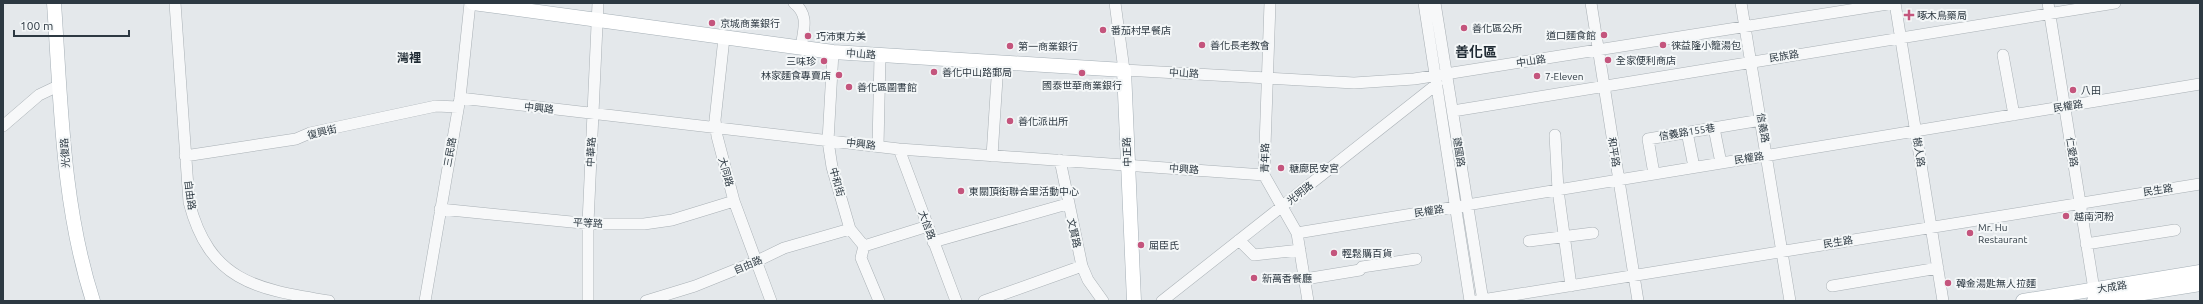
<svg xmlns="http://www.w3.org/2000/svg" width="2203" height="304" viewBox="0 0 2203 304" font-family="Ubuntu,'Noto Sans TC',sans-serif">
	<rect width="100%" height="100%" fill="#e4e8eb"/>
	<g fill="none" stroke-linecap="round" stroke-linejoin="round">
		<defs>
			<path id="minor" d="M175,3L189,202C210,283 258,289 329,301
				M794,3C810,15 803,31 801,48
				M1115,3L1124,70L1354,83L1414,79L1894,3
				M1270,3L1264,175L1297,233L1308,301
				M1424,3L1470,301
				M1435,3L1483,301
				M1591,3L1638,301
				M1741,3L1790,301
				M1895,3L1943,301
				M2048,3L2095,296
				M724,38L715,120L717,136L734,201L771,301
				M833,52L828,141L832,167L850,229L864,246L861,258L879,301
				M2003,55L2014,115
				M460,98L899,149L1264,175
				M1453,111L2115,3
				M3,126L39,95L60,85
				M1714,128L1721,163
				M1687,132L1694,167
				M1555,135L1558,190L1571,286
				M878,146L880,56
				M899,149L956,301
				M185,156L296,139L310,133L436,106L458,107
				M992,156L998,63
				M1060,160L1082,266L1088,280L1103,301
				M1654,174L1648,139L1761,120
				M440,209L592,224H644L672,220L734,201
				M1297,233L2200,84
				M1239,240L1254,255L1300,250
				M1529,241L1593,233
				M933,242L1067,204
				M2086,244L2175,230
				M864,246L928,226
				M1305,279L1360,270L1362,267L1416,259
				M1832,286L1938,268
				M425,301L460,98L470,3
				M588,301V223L598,3
				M646,301L695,286L757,261L784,248L850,229
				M984,301L1082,266
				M1162,301L1437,84
				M1476,301L2200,184"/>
			<path id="major" d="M54,3C61,103 62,205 93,301
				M473,3L833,52L1124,70L1134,301
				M2023,301L2200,272
				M2094,301L2200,284"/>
		</defs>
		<!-- minor casing -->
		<use href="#minor" stroke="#a9b0b5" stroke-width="12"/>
		<!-- major casing -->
		<use href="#major" stroke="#a5afb6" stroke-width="15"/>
		<!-- minor -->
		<use href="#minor" stroke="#f7f8f9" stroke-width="11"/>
		<!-- major -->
		<use href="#major" stroke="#fff" stroke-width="14"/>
	</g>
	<!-- markers -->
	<g fill="#c4557d" stroke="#f4f7f8" stroke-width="1.5">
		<path d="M1907 9h4v4h4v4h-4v4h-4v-4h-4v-4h4z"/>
		<circle cx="712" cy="23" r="4"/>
		<circle cx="1464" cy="28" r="4"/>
		<circle cx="1103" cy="30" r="4"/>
		<circle cx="1604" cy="35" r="4"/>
		<circle cx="808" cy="36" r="4"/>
		<circle cx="1202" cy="45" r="4"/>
		<circle cx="1663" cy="45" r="4"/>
		<circle cx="1010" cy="46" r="4"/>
		<circle cx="1608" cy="60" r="4"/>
		<circle cx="824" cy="61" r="4"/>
		<circle cx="934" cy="72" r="4"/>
		<circle cx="1082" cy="73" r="4"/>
		<circle cx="839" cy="75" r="4"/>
		<circle cx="1537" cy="76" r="4"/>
		<circle cx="849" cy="87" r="4"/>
		<circle cx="2073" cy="90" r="4"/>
		<circle cx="1010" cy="121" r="4"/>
		<circle cx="1281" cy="168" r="4"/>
		<circle cx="961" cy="191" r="4"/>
		<circle cx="2066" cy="216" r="4"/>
		<circle cx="1970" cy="233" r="4"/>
		<circle cx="1141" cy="245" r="4"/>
		<circle cx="1334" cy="253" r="4"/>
		<circle cx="1254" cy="278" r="4"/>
		<circle cx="1948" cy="283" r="4"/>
	</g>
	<g text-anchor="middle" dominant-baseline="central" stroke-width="4" stroke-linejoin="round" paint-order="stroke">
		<!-- poi labels -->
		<g font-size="10" fill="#2d3942" stroke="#f4f7f8" text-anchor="start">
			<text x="1917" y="15">啄木鳥藥局</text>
			<text x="720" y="23">京城商業銀行</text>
			<text x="1472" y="28">善化區公所</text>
			<text x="1111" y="30">番茄村早餐店</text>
			<text x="1596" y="35" text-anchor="end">道口麵食館</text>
			<text x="816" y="36">巧沛東方美</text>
			<text x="1210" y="45">善化長老教會</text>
			<text x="1671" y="45">徠益隆小籠湯包</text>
			<text x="1018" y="46">第一商業銀行</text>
			<text x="1616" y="60">全家便利商店</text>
			<text x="816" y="61" text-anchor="end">三味珍</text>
			<text x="942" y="72">善化中山路郵局</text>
			<text x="831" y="75" text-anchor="end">林家麵食專賣店</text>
			<text x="1545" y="76">7-Eleven</text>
			<text x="1082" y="85" text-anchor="middle">國泰世華商業銀行</text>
			<text x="857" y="87">善化區圖書館</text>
			<text x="2081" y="90">八田</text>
			<text x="1018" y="121">善化派出所</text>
			<text x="1289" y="168">糖廍民安宮</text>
			<text x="969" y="191">東關頂街聯合里活動中心</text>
			<text x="2074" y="216">越南河粉</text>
			<text x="1978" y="227">Mr. Hu<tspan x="1978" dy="12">Restaurant</tspan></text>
			<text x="1149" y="245">屈臣氏</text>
			<text x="1342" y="253">輕鬆購百貨</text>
			<text x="1262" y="278">新萬香餐廳</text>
			<text x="1956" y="283">韓金湯匙無人拉麵</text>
		</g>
		<!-- street labels -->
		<g font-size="10" fill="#2d3942" stroke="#f4f7f8">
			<text transform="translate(861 54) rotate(4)">中山路</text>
			<text transform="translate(1784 56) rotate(-9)">民族路</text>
			<text transform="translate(1531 61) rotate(-9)">中山路</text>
			<text transform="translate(1184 73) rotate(3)">中山路</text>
			<text transform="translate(2068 106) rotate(-9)">民權路</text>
			<text transform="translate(539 108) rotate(6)">中興路</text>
			<text transform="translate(1763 128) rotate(80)">信義路</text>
			<text transform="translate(322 132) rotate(-14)">復興街</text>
			<text transform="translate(1687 132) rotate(-9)">信義路155巷</text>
			<text transform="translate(861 144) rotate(7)">中興路</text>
			<text transform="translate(450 152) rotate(-80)">三民路</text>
			<text transform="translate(591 152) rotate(-87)">中華路</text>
			<text transform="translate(1127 152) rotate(-92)">中正路</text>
			<text transform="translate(1459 152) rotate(81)">建國路</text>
			<text transform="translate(1614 152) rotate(81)">和平路</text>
			<text transform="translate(1919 152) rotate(81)">樹人路</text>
			<text transform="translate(2072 152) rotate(81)">仁愛路</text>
			<text transform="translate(65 153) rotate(-94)">光復路</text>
			<text transform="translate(1265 158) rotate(-89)">青年路</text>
			<text transform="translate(1749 158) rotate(-9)">民權路</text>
			<text transform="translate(1184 169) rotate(4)">中興路</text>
			<text transform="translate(726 172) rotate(74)">大同路</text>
			<text transform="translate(837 182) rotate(75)">中和街</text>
			<text transform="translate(2158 190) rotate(-9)">民生路</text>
			<text transform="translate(1300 193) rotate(-38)">光明路</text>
			<text transform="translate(190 195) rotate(82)">自由路</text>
			<text transform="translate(1429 211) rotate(-9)">民權路</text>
			<text transform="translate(588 223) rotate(3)">平等路</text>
			<text transform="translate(927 225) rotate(70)">大信路</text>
			<text transform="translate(1074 233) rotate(77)">文賢路</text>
			<text transform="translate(1838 242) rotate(-9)">民生路</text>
			<text transform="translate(748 265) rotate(-23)">自由路</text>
			<text transform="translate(2112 287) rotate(-9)">大成路</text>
		</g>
		<!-- quarter labels -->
		<g font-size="12" font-weight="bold" fill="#1f2a33" stroke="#f4f7f8">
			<text x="409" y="57">灣裡</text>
		</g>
		<!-- district labels -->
		<g font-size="14" font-weight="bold" fill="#1f2a33" stroke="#f4f7f8">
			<text x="1476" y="52">善化區</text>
		</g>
	</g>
	<!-- border -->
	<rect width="2203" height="304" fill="none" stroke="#2d3942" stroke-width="8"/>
	<!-- scale -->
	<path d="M14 30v6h115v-6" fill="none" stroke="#2d3942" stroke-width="2"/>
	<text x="20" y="30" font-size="12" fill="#2d3942" stroke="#f4f7f8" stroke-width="3" paint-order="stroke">100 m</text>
</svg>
